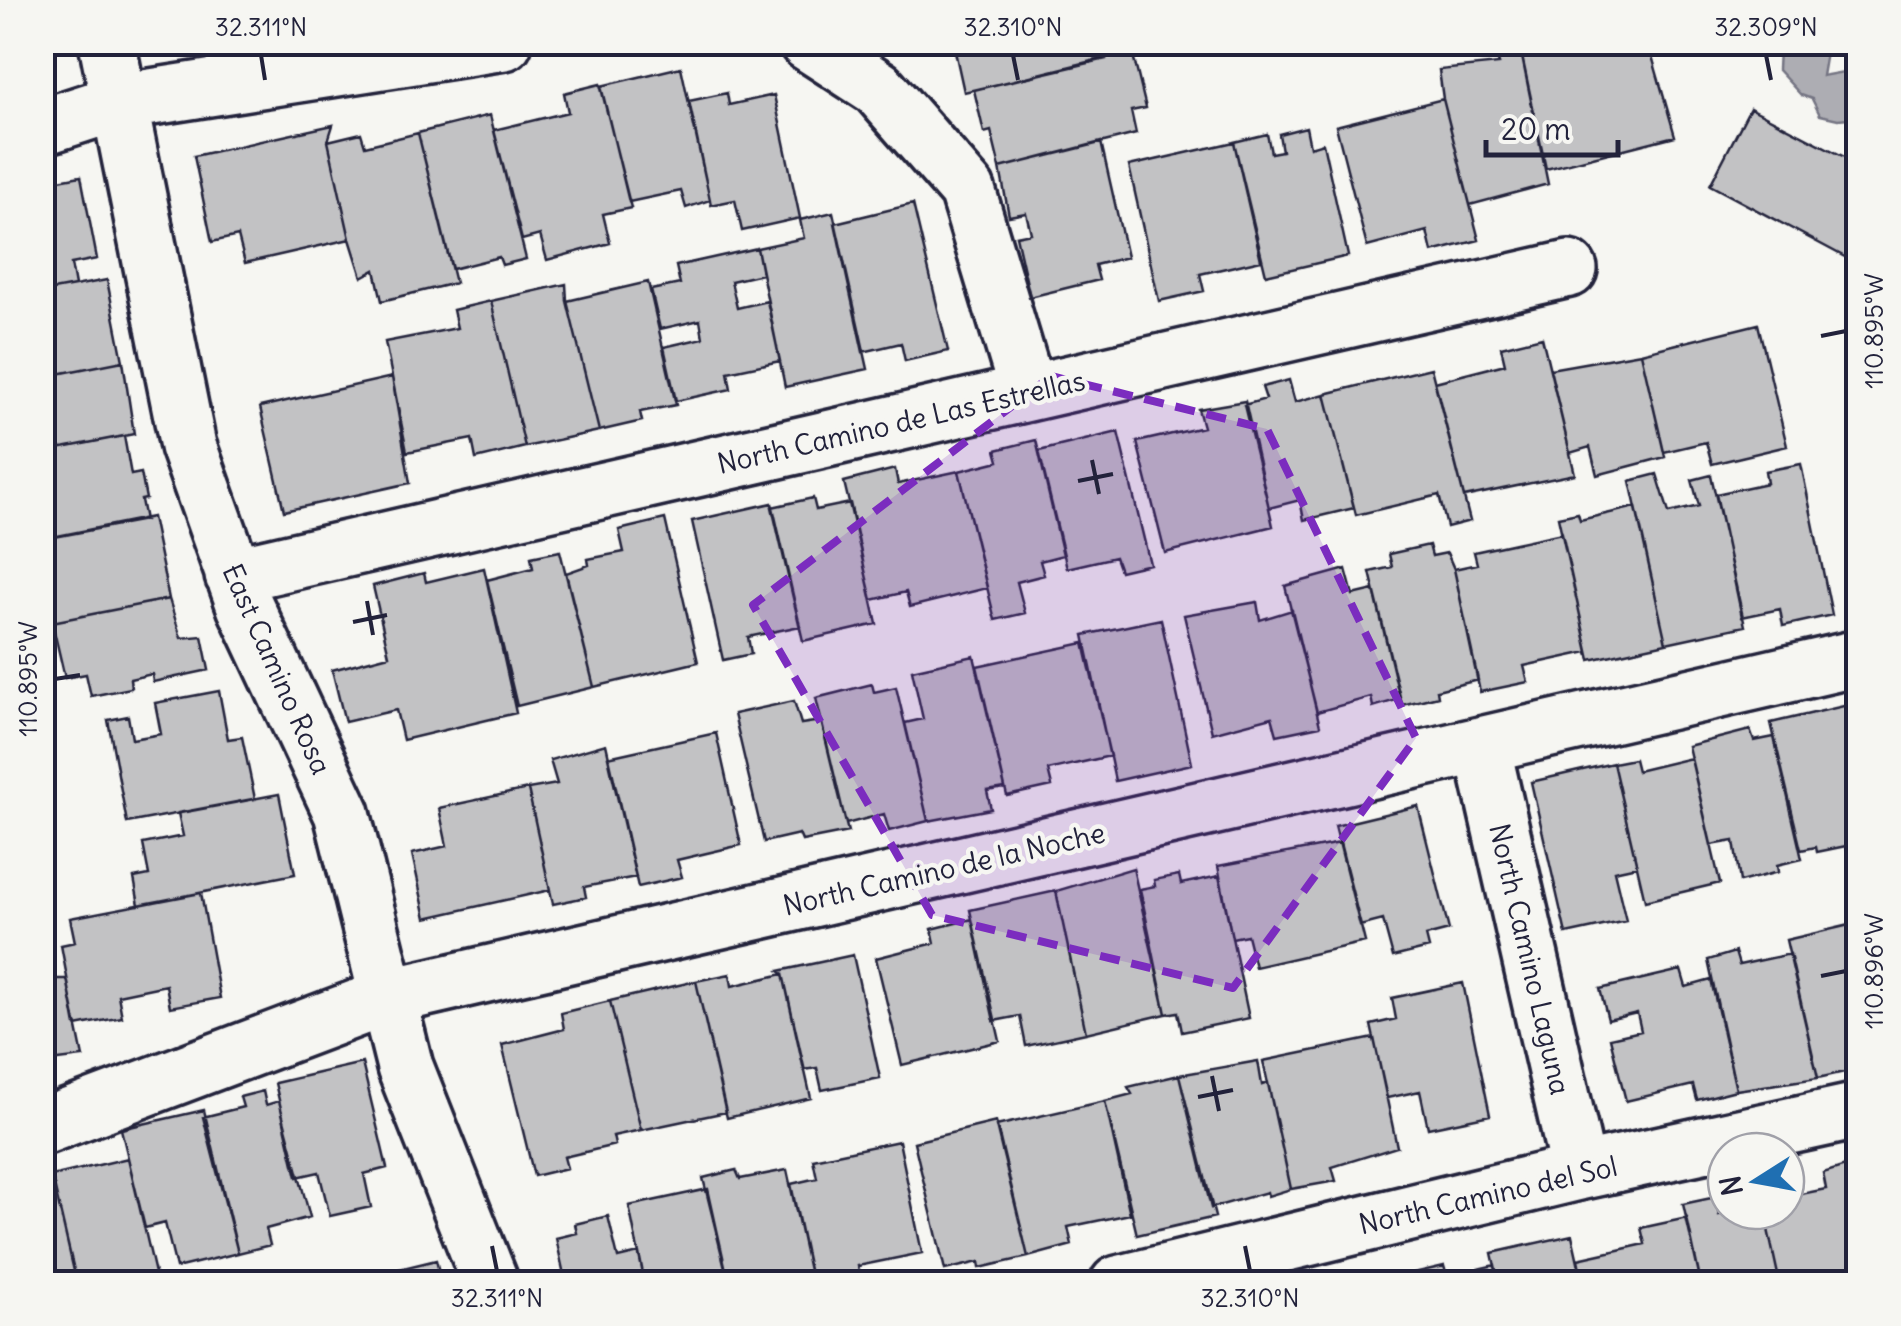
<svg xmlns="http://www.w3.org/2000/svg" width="1901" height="1326" viewBox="0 0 1901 1326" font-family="Delius,sans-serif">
	<rect width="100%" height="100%" fill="#f6f6f2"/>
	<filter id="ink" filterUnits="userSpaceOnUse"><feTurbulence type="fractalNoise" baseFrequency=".01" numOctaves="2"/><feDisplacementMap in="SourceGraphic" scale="20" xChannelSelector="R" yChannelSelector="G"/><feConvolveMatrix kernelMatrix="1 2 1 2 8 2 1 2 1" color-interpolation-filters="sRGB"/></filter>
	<g filter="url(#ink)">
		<!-- water -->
		<path fill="#adadb3" stroke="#757583" stroke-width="2.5" d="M1785,43H1820L1826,52L1822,76L1854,70L1858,75V117L1838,119L1820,115L1812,99L1801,95L1778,70L1779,49Z"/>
		<!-- building -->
		<path fill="#c2c2c4" stroke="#22223b" stroke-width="2.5" d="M953,42H1102L1106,59L964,92Z
			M1492,42H1519L1548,184L1470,205L1443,99L1439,70L1499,64Z
			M1519,42H1559L1563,58L1630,42H1648L1675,136L1546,169Z
			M1132,51L1146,108L1131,111L1136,134L1000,168L991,131L984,133L974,90Z
			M681,67L710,200L686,208L681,191L629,202L601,86Z
			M600,84L631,208L603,214L610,243L547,260L540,235L522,240L494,130L568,112L564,93Z
			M727,93L729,105L774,95L800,218L742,231L735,200L711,205L689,101Z
			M1443,99L1479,240L1432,252L1427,231L1367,247L1336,126Z
			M1750,108L1858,164V264L1710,185Z
			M490,115L526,259L502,265L499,257L452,269L418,133Z
			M333,125L328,141L350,239L245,263L238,236L212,242L194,156Z
			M1306,127L1310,147L1323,143L1348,256L1266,275L1234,142L1267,134L1271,153L1282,151L1279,134Z
			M361,133L365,146L418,133L455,283L382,301L375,270L362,277L350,239L328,141Z
			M1101,142L1127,257L1095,265L1099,280L1030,297L1016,236L1031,233L1026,213L1009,216L1000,168Z
			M1234,142L1261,260L1200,274L1204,291L1159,301L1129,166Z
			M81,176L97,259L71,264L75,286L42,292V183Z
			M913,204L948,351L905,361L901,343L863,352L835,223Z
			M833,212L868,369L785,387L757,248L804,238L800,220Z
			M757,248L762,274L731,281L737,308L767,301L780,361L728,372L731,389L676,401L664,347L703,338L700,320L660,329L651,290L680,284L676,266Z
			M107,280L123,361L42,377V292Z
			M648,282L676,405L640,412L642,421L599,431L567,301Z
			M566,284L567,301L599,431L525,447L491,301Z
			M491,301L525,447L476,459L472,439L407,452L385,342L457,328L453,310Z
			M1758,324L1787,446L1712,464L1706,442L1664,452L1641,353Z
			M1542,337L1575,474L1464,497L1435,382L1505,364L1501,347Z
			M1641,353L1665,457L1597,475L1590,447L1570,453L1550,369Z
			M123,361L134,434L42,452V377Z
			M1431,368L1470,521L1447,527L1439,495L1356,515L1325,394Z
			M392,377L410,483L284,511L260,407Z
			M1289,380L1295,402L1325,394L1354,508L1304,520L1300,500L1269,508L1244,405L1266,399L1262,387Z
			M1245,401L1273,526L1165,553L1137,442L1203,427L1198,409Z
			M1118,432L1150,564L1120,571L1115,557L1067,568L1039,451Z
			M124,436L131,475L141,473L146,499L141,500L145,520L44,539L42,452Z
			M1036,440L1063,555L1040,561L1044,575L1017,582L1025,613L995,620L959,471L999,461L996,450Z
			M1801,464L1832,615L1783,626L1780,609L1742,617L1716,494L1767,483L1765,471Z
			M895,469L898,484L959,471L987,588L910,607L906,592L872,600L844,482Z
			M1657,474L1669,513L1699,506L1692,480L1711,475L1745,626L1666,643L1630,481Z
			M813,498L816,510L850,503L877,624L803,641L772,507Z
			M772,503L800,626L748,637L751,654L723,660L692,521Z
			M1636,507L1666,643L1590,660L1558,517L1578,513L1580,520Z
			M152,517L169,599L52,622L42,575V539Z
			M665,519L698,662L594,687L566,573L589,565L588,559L624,552L619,530Z
			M1562,533L1588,652L1524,666L1528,682L1480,692L1454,569L1477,564L1474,552Z
			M1429,545L1432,556L1447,553L1454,569L1478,680L1437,690L1438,696L1402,705L1370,572L1392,567L1389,554Z
			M560,551L594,687L517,706L487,580L533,568L531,557Z
			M484,568L516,713L403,740L396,710L345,722L332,670L389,655L373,586L424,573L426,582Z
			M1346,569L1353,595L1374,590L1400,699L1373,707L1371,697L1317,712L1285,586Z
			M169,599L181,638L202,636L209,670L153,682L152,674L130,679L131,688L91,696L86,674L65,678L52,622Z
			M1257,602L1260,620L1292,610L1320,726L1277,735L1272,717L1212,733L1184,615Z
			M1161,619L1192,764L1115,781L1084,635Z
			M1084,643L1110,756L1048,770L1052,786L1007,796L977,666Z
			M974,656L1005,788L987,791L991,809L928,821L905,723L923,719L912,670Z
			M872,684L874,692L896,687L928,821L889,831L884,814L846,824L816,698Z
			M219,691L228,739L242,737L255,799L127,823L108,720L128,716L132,739L161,734L155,703Z
			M794,701L801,724L821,721L848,832L802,841L799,834L764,842L734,714Z
			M1848,705L1858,751V854L1849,856L1846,846L1817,852L1816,847L1801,850L1771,723Z
			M1750,730L1754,741L1774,737L1802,859L1777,865L1778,872L1740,882L1734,841L1711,845L1688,746Z
			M716,733L741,845L677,860L682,877L638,887L608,757Z
			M606,744L636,877L584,887L586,897L553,904L528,789L557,784L550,760Z
			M1691,758L1720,883L1645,901L1613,763L1634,759L1637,771Z
			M1613,763L1637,866L1614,871L1626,921L1566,934L1531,782Z
			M528,789L550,890L426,918L412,854L447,846L439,808Z
			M279,794L295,874L139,905L134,878L149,875L143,844L183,836L178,813Z
			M1418,806L1449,930L1426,936L1429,948L1393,957L1383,920L1360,926L1335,826Z
			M1340,843L1365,942L1255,967L1247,935L1232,938L1218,866Z
			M1133,868L1166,1014L1086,1033L1056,891Z
			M1179,875L1181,884L1219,876L1249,1018L1182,1032L1178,1012L1166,1014L1140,889L1155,886L1154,880Z
			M1056,891L1086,1033L1026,1046L1020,1016L994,1021L970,910Z
			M201,893L220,998L170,1007L166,985L118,995L122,1017L76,1026L61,945L75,942L70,918Z
			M972,919L1000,1041L902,1065L876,958L935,943L932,929Z
			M1858,923V1069L1818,1078L1786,940Z
			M1735,952L1739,965L1790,954L1818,1078L1736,1090L1708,960Z
			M853,955L880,1078L822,1090L817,1068L804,1070L783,974L779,971Z
			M49,958L55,979H67L83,1057L42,1062V959Z
			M1681,970L1686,987L1711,980L1736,1090L1697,1100L1693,1085L1626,1101L1610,1038L1641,1031L1637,1013L1608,1020L1600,989Z
			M730,974L732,986L783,974L811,1098L727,1118L696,981Z
			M696,981L726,1112L641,1130L610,1001Z
			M1463,983L1490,1115L1428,1128L1420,1091L1387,1098L1371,1025L1396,1019L1392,998Z
			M610,1001L641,1130L613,1136L615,1145L564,1157L567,1168L534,1176L502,1045L564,1029L561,1013Z
			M1374,1038L1397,1147L1332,1167L1336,1181L1291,1189L1263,1061Z
			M1258,1061L1262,1085L1268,1083L1291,1189L1268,1196L1267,1192L1211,1208L1179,1075Z
			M362,1063L387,1168L364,1174L371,1207L330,1216L319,1172L297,1177L275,1083Z
			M1179,1075L1215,1217L1137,1235L1105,1101L1132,1094L1128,1087Z
			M263,1091L266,1105L279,1101L310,1217L266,1229L270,1245L238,1253L203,1117L243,1107L240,1097Z
			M1105,1101L1130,1214L1068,1227L1072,1245L1028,1257L996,1126Z
			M204,1110L238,1253L176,1268L165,1223L145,1228L121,1129Z
			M996,1122L1028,1257L980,1268L979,1262L945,1270L914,1142Z
			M899,1141L922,1253L858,1266L861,1284H812L791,1184L817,1178L813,1159Z
			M128,1158L157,1282L77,1284L52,1176Z
			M1858,1162V1284H1780L1764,1211H1786V1197L1826,1189L1823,1173Z
			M736,1170L740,1179L787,1170L812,1284H729L703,1178Z
			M52,1176L76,1279L42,1284V1178Z
			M708,1189L729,1284H645L629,1206Z
			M1716,1197L1719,1215L1734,1211H1764L1780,1284H1701L1683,1204Z
			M608,1216L618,1258L639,1253L645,1284H566L556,1238L577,1233L575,1224Z
			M1687,1218L1701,1284H1583L1578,1259L1645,1244L1641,1228Z
			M1572,1235L1583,1284H1499L1492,1253Z
			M436,1260L442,1284H350V1281Z
			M1495,1265L1499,1284H1417L1414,1273L1444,1266L1447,1276Z
			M1414,1273L1417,1284H1359Z"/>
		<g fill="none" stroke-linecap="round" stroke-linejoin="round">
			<defs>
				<path id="minor" d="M107,42L188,446L245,606L342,813L405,1067L491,1284
					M807,42L878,88L967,190L1028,393
					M42,127L119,102L504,42
					M233,575L1569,269
					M1482,746L1579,1172
					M42,1127L387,997L1858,658
					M1118,1284L1579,1172L1858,1111"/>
			</defs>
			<!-- minor casing -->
			<use href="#minor" stroke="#22223b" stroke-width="62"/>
			<!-- minor -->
			<use href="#minor" stroke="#f6f6f2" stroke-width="55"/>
		</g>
	</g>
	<!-- marked area -->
	<path fill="#7b2cbf" fill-opacity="0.2" stroke="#7b2cbf" stroke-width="8" stroke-dasharray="20 12" stroke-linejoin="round" d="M1051,376L1267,429L1416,738L1233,988L932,915L753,605Z"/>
	<!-- ticks -->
	<path fill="none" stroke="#22223b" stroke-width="4" d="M261,55L265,80M1013,55L1018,80M1766,55L1771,80M1821,336L1846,331M1092,460L1099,494M1078,481L1113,474M367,601L373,635M353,622L387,615M55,679L80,675M1821,976L1846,971M1212,1076L1219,1111M1198,1097L1233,1090M492,1246L497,1271M1245,1246L1250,1271"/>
	<g text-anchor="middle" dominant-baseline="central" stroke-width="9" stroke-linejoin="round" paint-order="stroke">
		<!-- street labels -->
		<g font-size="28" fill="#22223b" stroke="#f6f6f2">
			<text transform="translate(901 422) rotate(-13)">North Camino de Las Estrellas</text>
			<text transform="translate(277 669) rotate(66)">East Camino Rosa</text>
			<text transform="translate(944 869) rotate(-13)">North Camino de la Noche</text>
			<text transform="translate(1530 959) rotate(77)">North Camino Laguna</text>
			<text transform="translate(1488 1195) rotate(-13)">North Camino del Sol</text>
		</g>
	</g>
	<!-- margin -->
	<rect width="1901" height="1326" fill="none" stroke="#f6f6f2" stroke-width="110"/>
	<!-- north arrow -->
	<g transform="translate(1756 1181) rotate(259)"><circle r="48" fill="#f6f6f2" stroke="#a1a1a9" stroke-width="2.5"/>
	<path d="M0-8L18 38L0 25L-18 38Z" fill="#1f6fb2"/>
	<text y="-15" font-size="28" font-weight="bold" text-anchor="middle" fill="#22223b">N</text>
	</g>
	<!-- scale -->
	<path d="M1486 140v15h132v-15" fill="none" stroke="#22223b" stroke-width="5"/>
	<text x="1501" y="140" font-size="30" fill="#22223b" stroke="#f6f6f2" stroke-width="8" paint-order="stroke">20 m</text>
	<rect x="55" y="55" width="1791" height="1216" fill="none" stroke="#22223b" stroke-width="4"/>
	<g font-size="25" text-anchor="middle" fill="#22223b">
		<text x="261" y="36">32.311°N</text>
		<text x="1013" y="36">32.310°N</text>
		<text x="1766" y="36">32.309°N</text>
		<text transform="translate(1874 331) rotate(-90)" y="9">110.895°W</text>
		<text transform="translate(28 679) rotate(-90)" y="9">110.895°W</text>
		<text transform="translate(1874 971) rotate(-90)" y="9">110.896°W</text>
		<text x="497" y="1307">32.311°N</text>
		<text x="1250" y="1307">32.310°N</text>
	</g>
</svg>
